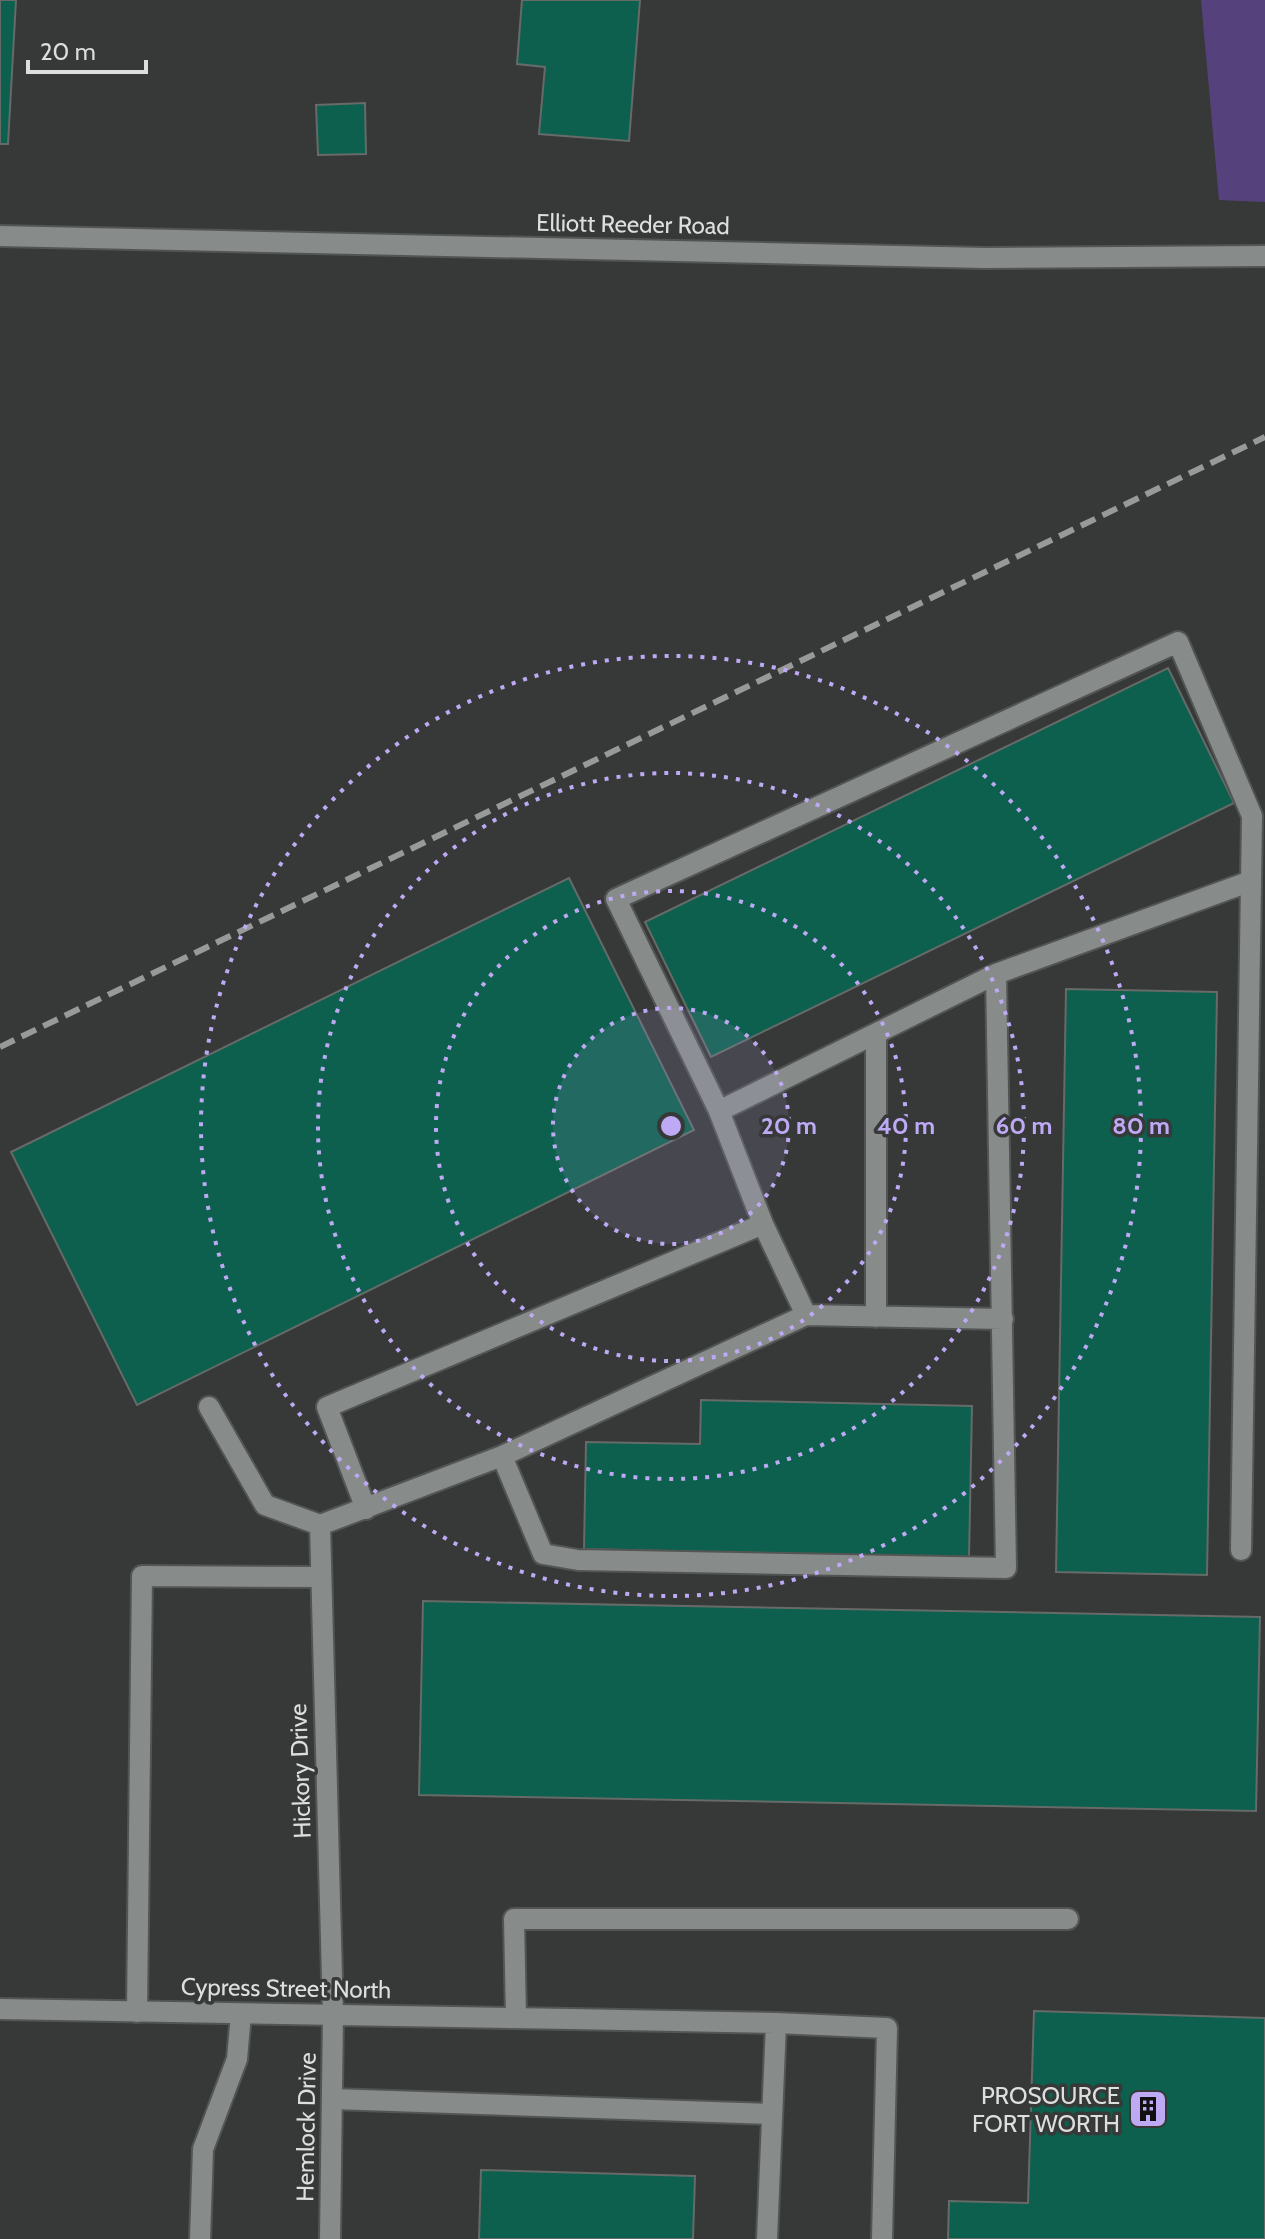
<svg xmlns="http://www.w3.org/2000/svg" width="1265" height="2239" viewBox="0 0 1265 2239" font-family="Cabin,sans-serif">
	<rect width="100%" height="100%" fill="#363938"/>
	<!-- green -->
	<path fill="#55427d" d="M1201,0H1265V202L1219,200Z"/>
	<!-- building -->
	<path fill="#0c604d" stroke="#666a68" stroke-width="2" d="M0,0H16L8,144H0Z
		M522,0H640L629,141L539,134L545,67L517,64Z
		M365,103L366,154L318,155L316,105Z
		M1168,668L1234,803L711,1057L645,922Z
		M569,878L694,1130L137,1405L11,1152Z
		M1066,989L1217,992L1207,1575L1056,1572Z
		M701,1400L972,1406L969,1558L584,1549L586,1442L700,1444Z
		M423,1601L1260,1617L1256,1811L419,1795Z
		M1034,2011L1265,2018V2239H948L949,2201L1028,2203Z
		M481,2170L695,2176L693,2239H479Z"/>
	<g fill="none" stroke-linecap="round" stroke-linejoin="round">
		<defs>
			<path id="lane" d="M996,974L1251,881
				M876,1034V1317
				M719,1111L763,1224L806,1315
				M209,1407L265,1505L320,1525L502,1456L806,1315L1003,1319
				M502,1456L543,1554L578,1560L1006,1568L996,974L719,1111L616,899L1178,642L1252,816L1241,1550
				M366,1509L327,1407L763,1224
				M320,1525L333,2015
				M137,2012L142,1576L321,1577
				M516,2018L514,1919H1068
				M571,2019L776,2023L887,2028L882,2239
				M332,2099L772,2114
				M200,2239L203,2149L237,2059L241,2014
				M767,2239L776,2023"/>
			<path id="street" d="M0,236L986,258L1265,256
				M0,2009L571,2019
				M330,2239L333,2015"/>
		</defs>
		<!-- lane casing -->
		<use href="#lane" stroke="#535554" stroke-width="24"/>
		<!-- street casing -->
		<use href="#street" stroke="#535554" stroke-width="24"/>
		<!-- lane -->
		<use href="#lane" stroke="#878b89" stroke-width="20"/>
		<!-- street -->
		<use href="#street" stroke="#878b89" stroke-width="20"/>
		<!-- rail -->
		<path stroke="#979a99" stroke-width="6" stroke-dasharray="16 8" stroke-linecap="butt" d="M0,1047L1265,437"/>
	</g>
	<!-- distance rings -->
	<circle cx="671" cy="1126" r="118" fill="#bea9f4" fill-opacity=".12"/>
	<g fill="none" stroke="#bea9f4" stroke-width="4" stroke-dasharray="4 8">
		<circle cx="671" cy="1126" r="118"/>
		<circle cx="671" cy="1126" r="235"/>
		<circle cx="671" cy="1126" r="353"/>
		<circle cx="671" cy="1126" r="470"/>
	</g>
	<!-- icons -->
	<defs>
		<symbol id="building-square" viewBox="-11 -11 22 22"><rect x="-9" y="-9" width="18" height="18" rx="4" fill="#bea9f4" stroke="#363938"/><path d="M-4-6H4V6H1V3H-1V6H-4ZM-2.5-4.3h1.7v1.8h-1.7ZM.8-4.3h1.7v1.8H.8ZM-2.5-1h1.7V.8h-1.7ZM.8-1h1.7V.8H.8Z" fill="#111"/></symbol>
	</defs>
	<g fill-rule="evenodd">
		<use href="#building-square" x="1126" y="2087" width="44" height="44"/>
	</g>
	<g text-anchor="middle" dominant-baseline="central" stroke-width="7" stroke-linejoin="round" paint-order="stroke">
		<!-- street labels -->
		<g font-size="24" fill="#dddfde" stroke="#363938">
			<text transform="translate(633 224) rotate(1)">Elliott Reeder Road</text>
			<text transform="translate(300 1771) rotate(-92)">Hickory Drive</text>
			<text transform="translate(286 1988) rotate(1)">Cypress Street North</text>
			<text transform="translate(306 2127) rotate(-89)">Hemlock Drive</text>
		</g>
		<!-- poi labels -->
		<g font-size="24" fill="#dddfde" stroke="#363938" text-anchor="end">
			<text x="1120" y="2095">PROSOURCE<tspan x="1120" dy="28">FORT WORTH</tspan></text>
		</g>
	</g>
	<circle cx="671" cy="1126" r="12" fill="#bea9f4" stroke="#363938" stroke-width="4"/>
	<g font-size="24" text-anchor="middle" font-weight="bold" fill="#bea9f4" stroke="#363938" stroke-width="7" stroke-linejoin="round" paint-order="stroke">
		<text x="789" y="1134">20 m</text>
		<text x="906" y="1134">40 m</text>
		<text x="1024" y="1134">60 m</text>
		<text x="1141" y="1134">80 m</text>
	</g>
	<!-- scale -->
	<path d="M28 60v12h118v-12" fill="none" stroke="#dddfde" stroke-width="4"/>
	<text x="40" y="60" font-size="24" fill="#dddfde" stroke="#363938" stroke-width="6" paint-order="stroke">20 m</text>
</svg>
